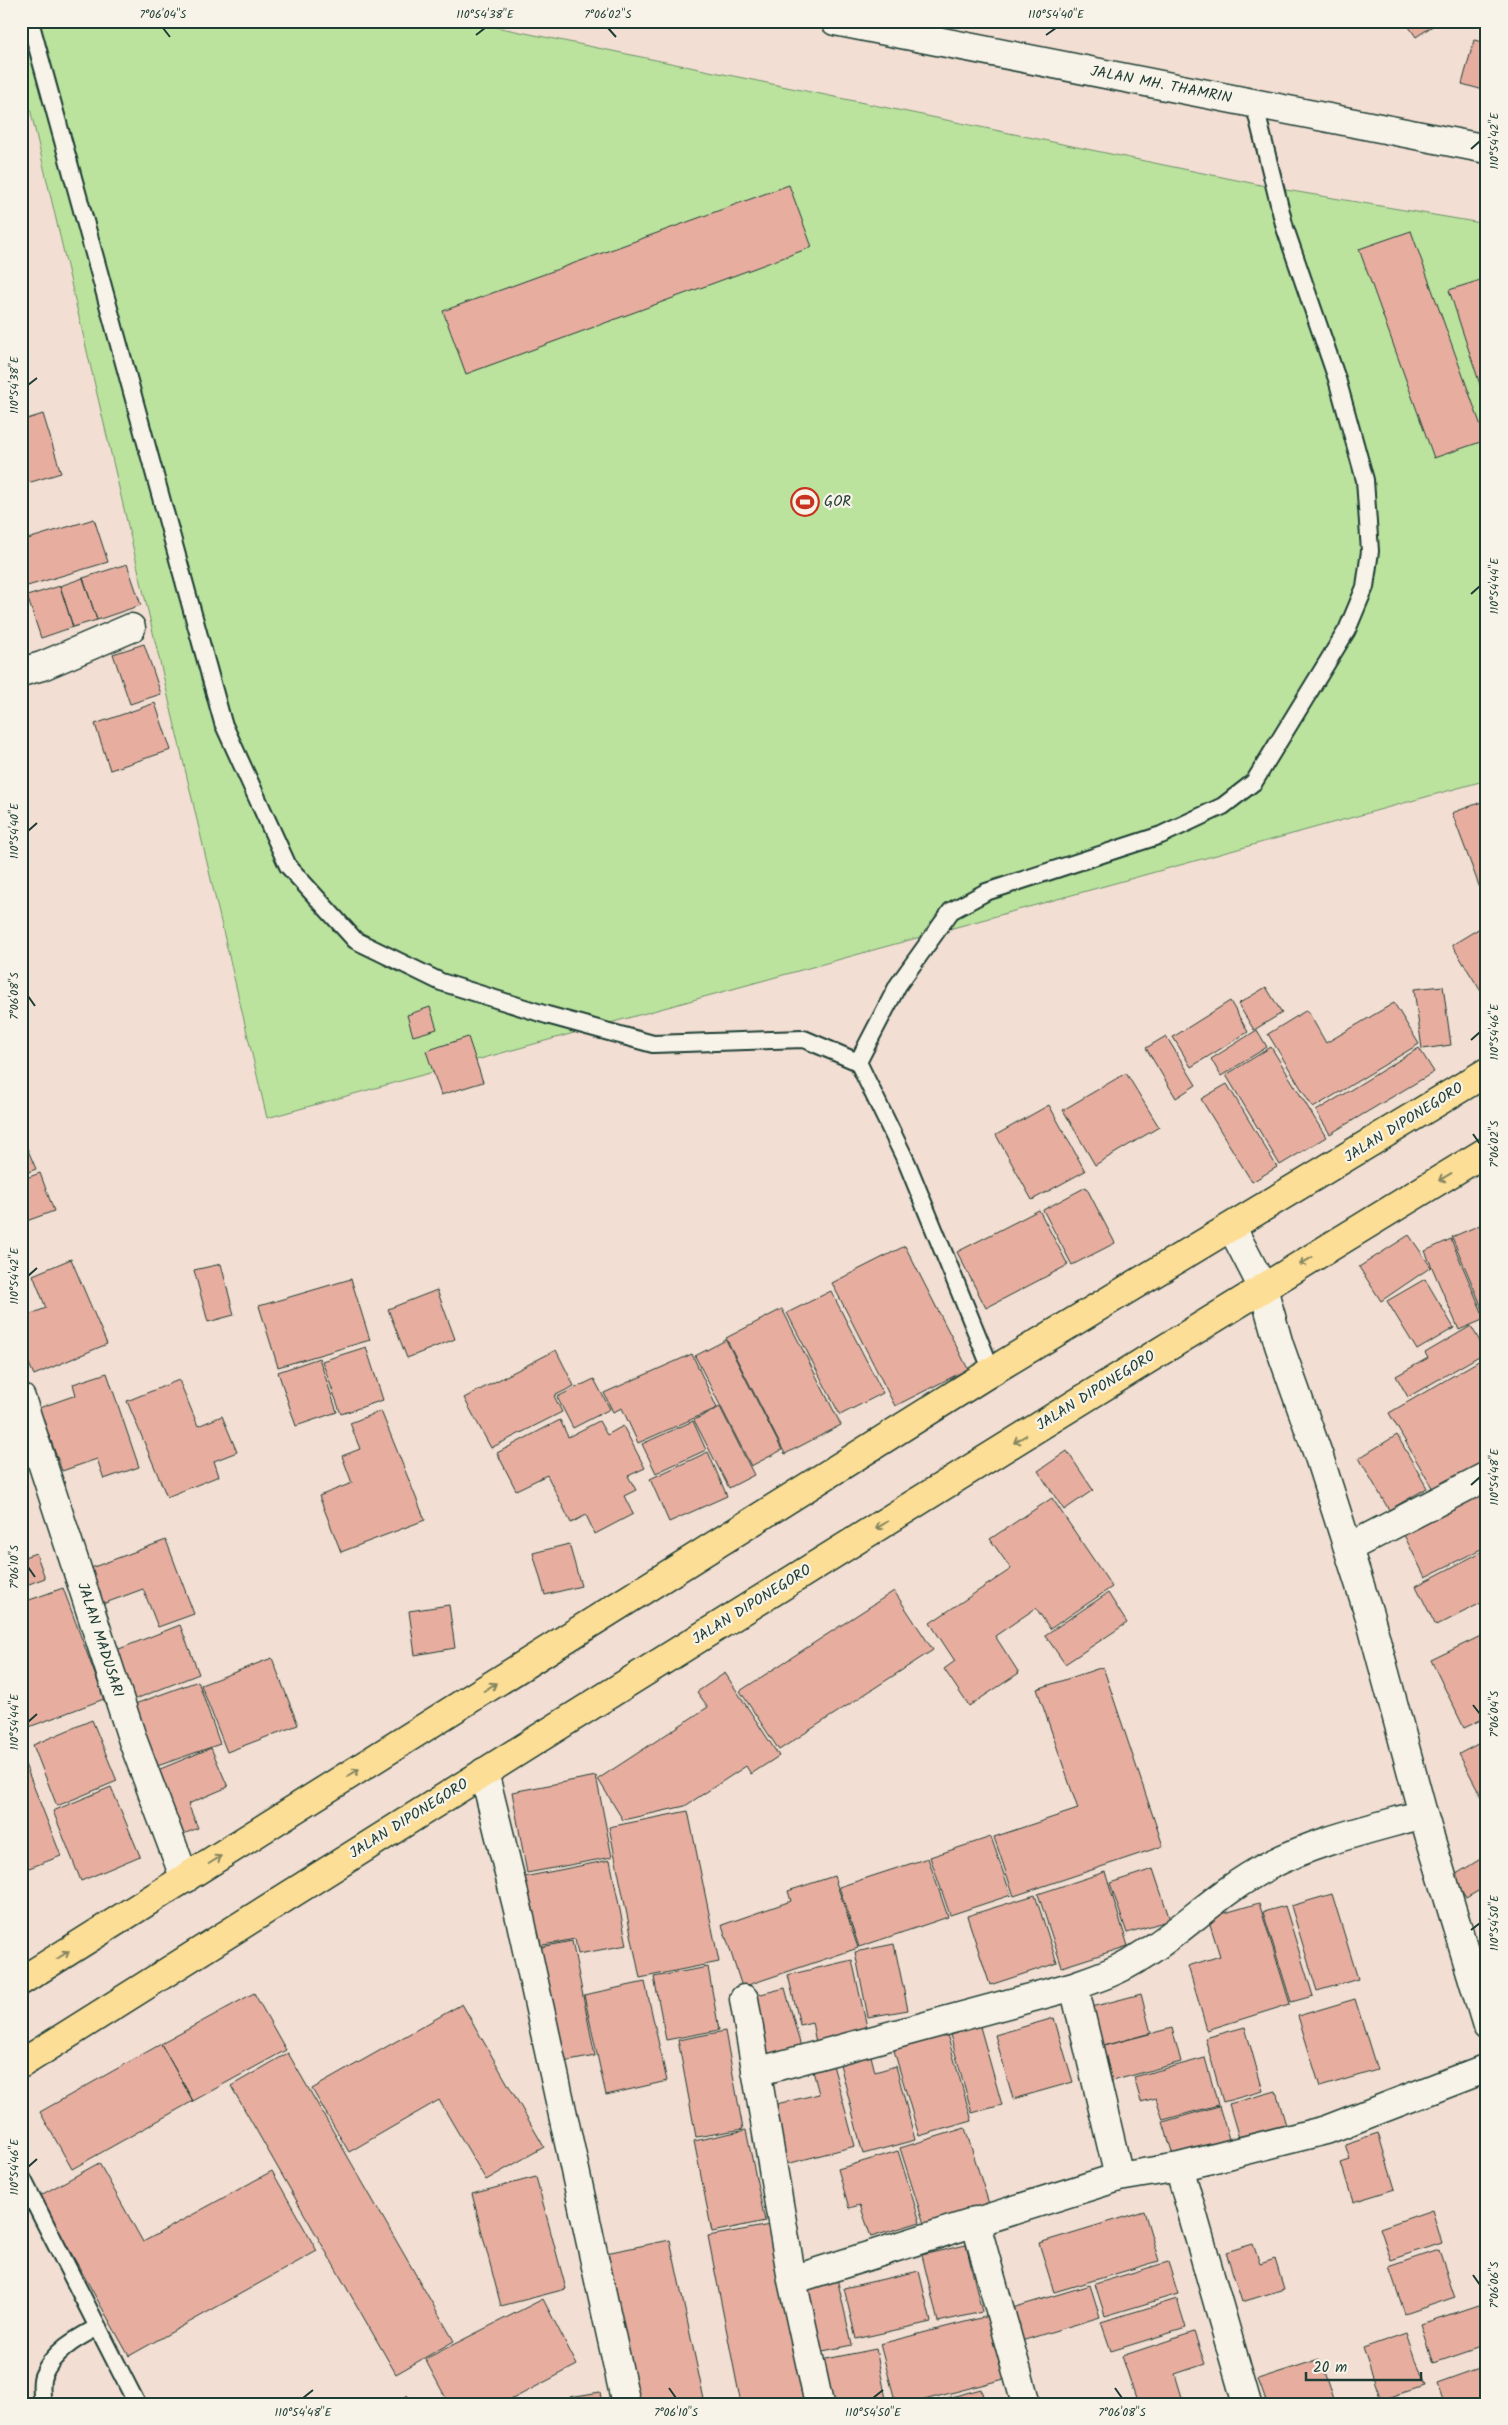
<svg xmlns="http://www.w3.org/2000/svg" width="1508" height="2425" viewBox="0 0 1508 2425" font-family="Kalam,sans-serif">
	<rect width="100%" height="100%" fill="#f2ded2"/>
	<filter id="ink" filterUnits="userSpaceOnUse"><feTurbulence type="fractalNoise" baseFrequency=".02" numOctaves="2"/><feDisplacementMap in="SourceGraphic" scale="10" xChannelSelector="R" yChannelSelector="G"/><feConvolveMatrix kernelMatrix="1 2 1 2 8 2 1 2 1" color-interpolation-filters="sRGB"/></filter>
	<g filter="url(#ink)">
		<!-- green -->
		<path fill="#bbe39e" stroke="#6d9069" d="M21,21H467L1280,189L1487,224V780L267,1118L21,70Z"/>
		<!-- building -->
		<path fill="#e7aea0" stroke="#1f3d34" d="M1405,21H1440L1416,37Z
			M1474,40L1487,43V91L1462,84Z
			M789,185L812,247L466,374L443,311Z
			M1411,231L1486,440L1434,458L1359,249Z
			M1487,278V406L1449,290Z
			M43,414L61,473L21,485V421Z
			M94,519L108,562L24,587L21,578V541Z
			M127,564L141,605L97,620L83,578Z
			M83,578L97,620L73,627L60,586Z
			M60,586L73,627L41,638L27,596Z
			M144,644L161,694L130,704L113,654Z
			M155,703L171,750L110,770L95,724Z
			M1487,800V907L1452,813Z
			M1485,925L1487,928V1001L1452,945Z
			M1443,986L1451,1045L1422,1049L1414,989Z
			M1266,987L1282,1013L1254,1030L1238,1004Z
			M1230,1001L1248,1032L1191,1067L1173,1037Z
			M1394,1003L1419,1044L1313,1108L1268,1034L1307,1010L1326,1043Z
			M430,1007L437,1029L413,1036L407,1015Z
			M1257,1030L1267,1047L1221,1076L1211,1059Z
			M1166,1036L1196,1085L1176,1098L1146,1048Z
			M468,1037L483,1082L441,1095L426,1051Z
			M1271,1047L1326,1137L1280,1165L1226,1075Z
			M1419,1048L1434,1072L1330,1134L1316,1111Z
			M1126,1073L1159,1127L1095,1165L1063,1110Z
			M1227,1084L1277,1167L1252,1182L1201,1099Z
			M1049,1105L1085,1171L1032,1200L996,1135Z
			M21,1134L36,1169L21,1175Z
			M40,1173L54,1211L21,1223V1180Z
			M1086,1187L1115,1243L1072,1265L1043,1210Z
			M1039,1210L1068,1265L986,1308L957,1252Z
			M1487,1222V1319L1452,1237Z
			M1409,1235L1431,1267L1381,1301L1359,1267Z
			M1451,1239L1485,1319L1459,1330L1425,1251Z
			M905,1246L968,1369L895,1406L832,1283Z
			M71,1259L107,1344L34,1375L21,1346V1318L46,1308L33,1275Z
			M221,1264L234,1315L208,1322L194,1270Z
			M351,1279L370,1340L278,1367L259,1306Z
			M1425,1279L1454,1328L1417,1350L1387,1301Z
			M437,1290L455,1339L407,1358L388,1309Z
			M831,1291L883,1393L840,1415L787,1313Z
			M782,1309L841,1425L785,1454L726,1338Z
			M1471,1326L1486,1352L1408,1397L1396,1376L1428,1358L1425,1353Z
			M726,1340L782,1450L751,1466L695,1356Z
			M366,1347L383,1400L341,1414L322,1361Z
			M556,1350L574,1386L554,1396L562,1412L491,1448L464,1398Z
			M692,1354L717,1408L638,1443L622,1408L613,1412L604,1393Z
			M319,1358L337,1412L296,1426L278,1372Z
			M1482,1359L1487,1367V1461L1434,1491L1389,1413Z
			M107,1373L139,1467L104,1479L97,1459L62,1471L39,1408L76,1395L73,1384Z
			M594,1379L610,1409L573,1428L557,1397Z
			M179,1380L198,1426L222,1416L237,1452L214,1461L219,1476L167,1497L127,1401Z
			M720,1407L754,1475L729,1488L694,1420Z
			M381,1411L425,1520L341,1552L319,1496L352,1483L342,1456L360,1449L350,1423Z
			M560,1420L568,1437L599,1421L607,1435L623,1426L645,1468L628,1476L636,1490L624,1496L633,1514L595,1534L586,1515L571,1523L547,1475L516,1490L497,1453Z
			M693,1421L706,1450L656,1473L642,1444Z
			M1397,1435L1427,1488L1389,1510L1359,1458Z
			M1067,1451L1093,1490L1064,1510L1038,1471Z
			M708,1452L727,1496L669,1522L650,1479Z
			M1487,1483V1546L1425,1577L1400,1527Z
			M1052,1498L1112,1587L1050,1629L1036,1608L995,1636L1019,1673L969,1706L944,1669L955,1661L930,1623L1011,1569L990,1539Z
			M166,1540L194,1614L158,1627L143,1589L97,1606L83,1571Z
			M569,1544L581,1586L545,1595L533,1553Z
			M1487,1549V1600L1436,1626L1416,1586Z
			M36,1553L45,1578L21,1587V1558Z
			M63,1588L104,1699L21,1730V1603Z
			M894,1591L933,1650L779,1750L740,1691Z
			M1108,1593L1127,1623L1065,1664L1045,1635Z
			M449,1605L455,1648L415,1655L409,1611Z
			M180,1625L199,1674L133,1700L114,1651Z
			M1487,1633V1717L1464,1728L1431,1660Z
			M272,1658L298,1725L227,1752L201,1685Z
			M1103,1667L1163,1846L1014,1896L994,1837L1078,1809L1037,1689Z
			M725,1673L779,1756L751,1774L746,1766L685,1806L623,1820L598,1779L708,1707L697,1692Z
			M198,1681L220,1744L146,1770L124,1708Z
			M92,1720L117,1781L57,1806L33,1745Z
			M1487,1739V1807L1459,1754Z
			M211,1748L228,1787L188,1804L198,1828L174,1838L148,1774Z
			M21,1754L61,1856L21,1871Z
			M596,1776L612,1857L527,1873L512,1792Z
			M111,1787L140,1856L81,1881L53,1811Z
			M688,1811L719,1962L640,1978L609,1827Z
			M991,1837L1011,1895L950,1915L930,1857Z
			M1487,1855V1886L1466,1898L1453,1876Z
			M928,1858L948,1917L859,1947L839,1887Z
			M610,1860L627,1945L578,1954L575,1939L538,1946L524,1877Z
			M1153,1869L1170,1920L1127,1933L1110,1883Z
			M1105,1872L1128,1946L1062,1967L1038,1894Z
			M834,1876L858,1948L742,1987L722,1925L791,1901L788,1891Z
			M1332,1894L1358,1979L1317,1991L1291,1906Z
			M1035,1895L1057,1963L990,1985L967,1916Z
			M1259,1903L1290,2004L1207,2030L1188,1966L1220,1956L1208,1918Z
			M1285,1906L1313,1996L1291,2002L1263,1912Z
			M572,1941L595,2056L553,2064L531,1949Z
			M894,1944L908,2010L868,2017L855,1952Z
			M852,1960L869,2036L817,2048L812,2022L800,2025L788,1975Z
			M708,1967L719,2030L666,2040L654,1977Z
			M645,1982L667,2081L606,2095L584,1995Z
			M785,1988L802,2051L766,2060L749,1997Z
			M254,1993L286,2050L193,2101L161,2044Z
			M1141,1994L1151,2033L1103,2046L1092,2007Z
			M1355,1999L1377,2070L1320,2087L1298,2016Z
			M462,2004L544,2147L486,2180L439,2100L349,2152L312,2089Z
			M1054,2018L1073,2082L1013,2099L995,2035Z
			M979,2023L1002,2105L972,2113L949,2031Z
			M1245,2027L1263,2091L1223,2102L1205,2038Z
			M1172,2028L1181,2062L1112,2081L1103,2046Z
			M725,2031L743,2129L696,2137L678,2040Z
			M946,2031L972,2121L919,2136L893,2047Z
			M161,2044L193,2101L72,2169L40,2112Z
			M870,2052L875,2072L896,2066L915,2140L863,2154L839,2060Z
			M288,2053L454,2341L396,2374L231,2086Z
			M1205,2058L1218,2105L1163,2120L1156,2098L1141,2102L1134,2077Z
			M833,2065L855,2146L783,2165L768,2106L819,2094L813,2071Z
			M1276,2091L1288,2132L1241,2145L1229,2104Z
			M1219,2106L1229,2139L1173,2155L1163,2122Z
			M965,2128L990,2207L925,2227L900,2148Z
			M746,2130L765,2221L712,2232L694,2141Z
			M1378,2133L1395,2189L1353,2202L1341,2163L1350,2160L1345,2144Z
			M898,2151L920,2222L871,2237L860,2205L849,2208L838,2169Z
			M99,2163L143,2242L272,2171L317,2251L129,2356L39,2196Z
			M536,2177L566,2289L501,2306L472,2194Z
			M1432,2210L1442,2243L1391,2260L1380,2228Z
			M1144,2211L1159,2261L1054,2292L1039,2243Z
			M770,2225L804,2404H741L708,2236Z
			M670,2240L705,2404H638L606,2253Z
			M1253,2244L1260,2264L1275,2259L1284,2289L1242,2302L1226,2252Z
			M966,2245L982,2312L938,2322L922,2255Z
			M1439,2250L1455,2297L1405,2314L1389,2267Z
			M1168,2262L1178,2294L1105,2316L1095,2284Z
			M919,2271L931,2322L856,2339L844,2288Z
			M837,2278L852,2345L813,2353L798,2287Z
			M1090,2285L1100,2317L1018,2342L1009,2309Z
			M543,2299L577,2365L503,2404H449L425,2359Z
			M1177,2299L1186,2328L1111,2351L1101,2322Z
			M1487,2302V2345L1434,2363L1421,2324Z
			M992,2315L1008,2378L909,2404H896L880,2344Z
			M1194,2332L1205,2364L1175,2374L1184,2404H1138L1122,2356Z
			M1406,2333L1424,2386L1381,2400L1363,2348Z
			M876,2349L887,2404H824L816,2361Z
			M1320,2359L1333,2400L1323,2404H1267L1258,2379Z
			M1479,2369L1487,2391V2404H1444L1437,2384Z
			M981,2389L985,2404H925Z
			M600,2392L602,2404H571L570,2397Z
			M407,2395L412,2404H393Z"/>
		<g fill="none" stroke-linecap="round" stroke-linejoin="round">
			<defs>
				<path id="service" d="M30,21L223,723L288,866L355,940L441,982L547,1015L653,1044L804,1039L858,1062L907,1163L992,1371
					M858,1062L898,985L951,911L986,892L1161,835L1223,806L1254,782L1347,630L1365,587L1370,551L1365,480L1337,379L1285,228L1254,103
					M21,2176L137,2404
					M43,2404C42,2396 40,2383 43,2376C52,2352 77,2338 98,2327"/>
				<path id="minor" d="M21,672L42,666L131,628
					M1232,1228L1263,1288L1279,1345L1319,1457L1369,1614L1423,1814L1487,2026
					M21,1398L133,1741L185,1879
					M1348,1548L1487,1476
					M484,1772L520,1918L626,2404
					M1074,1986L1119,2177
					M744,1999L792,2280L819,2404
					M756,2072L1074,1986C1088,1981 1103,1976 1116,1970C1171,1944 1212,1895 1266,1867C1315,1841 1370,1829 1423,1814
					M1179,2167L1247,2404
					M975,2221L1026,2404
					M792,2280L1119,2177L1179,2167L1326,2130L1487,2068"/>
				<path id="secondary" d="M835,21L1487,149"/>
				<path id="primary" d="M21,1981L992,1371L1487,1072
					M21,2064C508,1757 995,1451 1487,1151"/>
			</defs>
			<!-- service casing -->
			<use href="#service" stroke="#1f3d34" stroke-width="20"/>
			<!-- minor casing -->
			<use href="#minor" stroke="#1f3d34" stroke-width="31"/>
			<!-- secondary casing -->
			<use href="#secondary" stroke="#1f3d34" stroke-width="31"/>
			<!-- primary casing -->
			<use href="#primary" stroke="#1f3d34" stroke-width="31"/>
			<!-- service -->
			<use href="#service" stroke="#f7f3e8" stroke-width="16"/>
			<!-- minor -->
			<use href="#minor" stroke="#f7f3e8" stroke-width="28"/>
			<!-- secondary -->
			<use href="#secondary" stroke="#f7f3e8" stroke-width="28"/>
			<!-- primary -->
			<use href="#primary" stroke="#fdde96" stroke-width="28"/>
		</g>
		<!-- one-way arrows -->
		<defs><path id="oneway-shaft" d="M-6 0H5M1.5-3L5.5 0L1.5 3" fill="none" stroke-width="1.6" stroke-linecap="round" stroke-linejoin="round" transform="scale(1.25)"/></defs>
		<g stroke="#838560">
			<use href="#oneway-shaft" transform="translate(1445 1177) rotate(149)"/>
			<use href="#oneway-shaft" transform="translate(1306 1261) rotate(149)"/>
			<use href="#oneway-shaft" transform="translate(1020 1439) rotate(148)"/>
			<use href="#oneway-shaft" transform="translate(882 1525) rotate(148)"/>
			<use href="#oneway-shaft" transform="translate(490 1687) rotate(-32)"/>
			<use href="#oneway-shaft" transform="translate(353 1773) rotate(-32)"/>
			<use href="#oneway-shaft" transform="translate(215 1860) rotate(-32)"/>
			<use href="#oneway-shaft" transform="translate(63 1955) rotate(-32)"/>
		</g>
	</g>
	<!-- ticks -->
	<path fill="none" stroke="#1f3d34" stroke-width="2" d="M163,28L170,37M608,28L616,37M476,35L485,28M1046,35L1056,28M1471,149L1480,141M28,385L37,378M1471,594L1480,586M28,831L37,823M28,996L35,1006M1471,1040L1480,1032M1473,1134L1480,1144M28,1276L37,1268M1471,1485L1480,1477M28,1567L35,1577M1473,1705L1480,1714M28,1722L37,1714M1471,1930L1480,1923M28,2167L37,2159M1473,2275L1480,2285M669,2388L676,2398M1115,2388L1122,2398M303,2398L313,2390M873,2398L883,2390"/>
	<!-- icons -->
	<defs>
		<symbol id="stadium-ring" viewBox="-11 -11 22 22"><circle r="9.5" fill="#f7f3e8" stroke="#c8321e" stroke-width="1.5"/><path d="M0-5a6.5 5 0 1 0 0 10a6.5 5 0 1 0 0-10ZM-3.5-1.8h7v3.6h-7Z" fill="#c8321e"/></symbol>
	</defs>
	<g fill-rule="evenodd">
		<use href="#stadium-ring" x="789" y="486" width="32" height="32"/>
	</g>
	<g text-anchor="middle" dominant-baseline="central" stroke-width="4.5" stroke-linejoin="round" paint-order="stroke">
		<!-- street labels -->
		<g font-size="15" fill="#1f3d34" stroke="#f7f3e8">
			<text transform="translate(1161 85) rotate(11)">JALAN MH. THAMRIN</text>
			<text transform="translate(1404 1123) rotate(-32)">JALAN DIPONEGORO</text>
			<text transform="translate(1096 1391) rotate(-32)">JALAN DIPONEGORO</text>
			<text transform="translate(752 1605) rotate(-32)">JALAN DIPONEGORO</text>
			<text transform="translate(100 1640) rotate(72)">JALAN MADUSARI</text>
			<text transform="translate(409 1819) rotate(-32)">JALAN DIPONEGORO</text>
		</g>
		<!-- poi labels -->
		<g font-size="15" fill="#1f3d34" stroke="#f7f3e8" text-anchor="start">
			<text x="824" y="502">GOR</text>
		</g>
	</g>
	<!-- margin -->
	<rect width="1508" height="2425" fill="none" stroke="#f7f3e8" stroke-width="55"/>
	<!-- scale -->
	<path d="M1306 2372v8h115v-8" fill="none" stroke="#1f3d34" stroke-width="2.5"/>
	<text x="1313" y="2372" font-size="15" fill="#1f3d34" stroke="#f7f3e8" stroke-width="4" paint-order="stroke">20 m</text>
	<rect x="28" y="28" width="1452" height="2370" fill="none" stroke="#1f3d34" stroke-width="2"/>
	<g font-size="12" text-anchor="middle" fill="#1f3d34">
		<text x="163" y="18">7°06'04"S</text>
		<text x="485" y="18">110°54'38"E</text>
		<text x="608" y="18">7°06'02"S</text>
		<text x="1056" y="18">110°54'40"E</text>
		<text transform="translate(1494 141) rotate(-90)" y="4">110°54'42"E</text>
		<text transform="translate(14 385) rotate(-90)" y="4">110°54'38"E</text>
		<text transform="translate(1494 586) rotate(-90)" y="4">110°54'44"E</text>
		<text transform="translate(14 831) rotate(-90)" y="4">110°54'40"E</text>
		<text transform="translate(14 996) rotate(-90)" y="4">7°06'08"S</text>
		<text transform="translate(1494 1032) rotate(-90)" y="4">110°54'46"E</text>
		<text transform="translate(1494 1144) rotate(-90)" y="4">7°06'02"S</text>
		<text transform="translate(14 1276) rotate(-90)" y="4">110°54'42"E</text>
		<text transform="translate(1494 1477) rotate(-90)" y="4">110°54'48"E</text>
		<text transform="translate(14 1567) rotate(-90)" y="4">7°06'10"S</text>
		<text transform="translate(1494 1714) rotate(-90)" y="4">7°06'04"S</text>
		<text transform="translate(14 1722) rotate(-90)" y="4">110°54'44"E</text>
		<text transform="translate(1494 1923) rotate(-90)" y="4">110°54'50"E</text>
		<text transform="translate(14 2167) rotate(-90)" y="4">110°54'46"E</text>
		<text transform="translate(1494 2285) rotate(-90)" y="4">7°06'06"S</text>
		<text x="303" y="2416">110°54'48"E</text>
		<text x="676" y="2416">7°06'10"S</text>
		<text x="873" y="2416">110°54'50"E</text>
		<text x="1122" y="2416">7°06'08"S</text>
	</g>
</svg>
